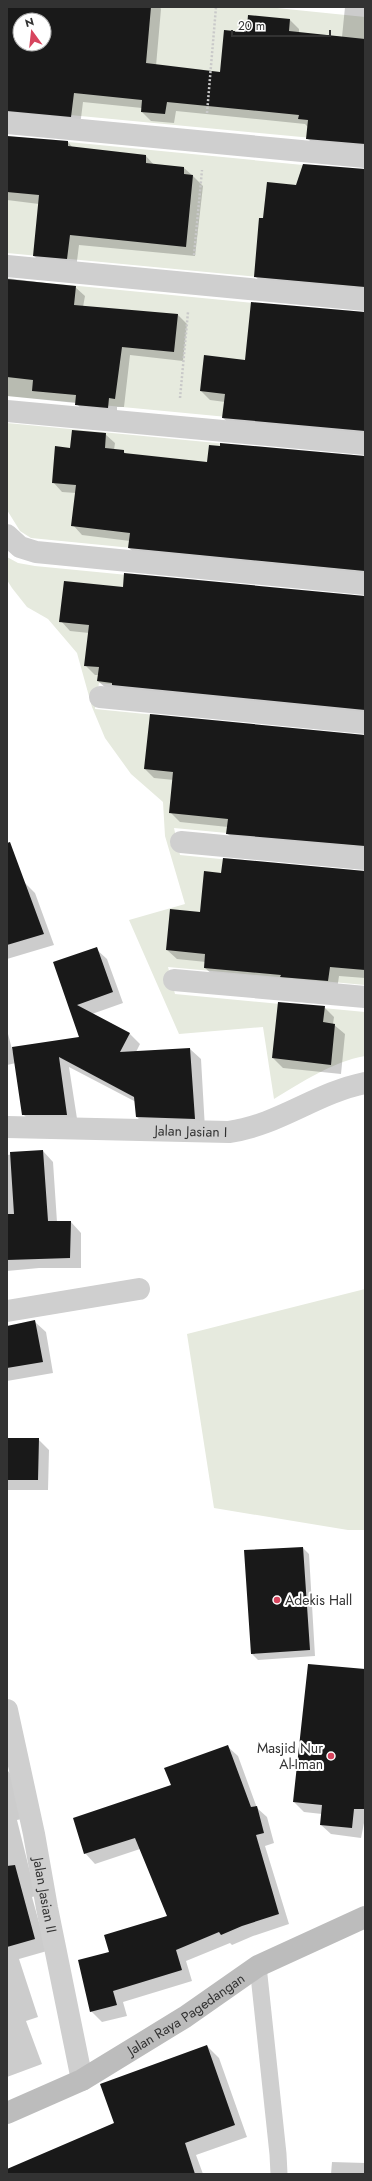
<svg xmlns="http://www.w3.org/2000/svg" width="372" height="2181" viewBox="0 0 372 2181" font-family="Jost,sans-serif">
	<rect width="100%" height="100%" fill="#fff"/>
	<!-- green -->
	<path fill="#e6eade" fill-rule="evenodd" d="M7,7H267L365,17V143L7,109ZM20,20H44V44H20Z
		M7,136L365,171V287L7,253Z
		M7,279L365,314V430L7,396Z
		M7,423L365,457V571L31,538L20,531L7,510Z
		M7,557L18,563L35,566L365,598V709L99,683L95,709L365,736V846L174,828L180,855L365,873V985L168,967L175,994L365,1012V1056C332,1062 302,1082 274,1099L263,1027L179,1034L129,920L185,904L165,836L163,802L131,774L105,738L92,707L77,653L48,619L27,607L12,588L7,580Z
		M365,1289V1530H348L214,1508L187,1334Z"/>
	<!-- shadow -->
	<path fill="#0003" fill-rule="evenodd" d="M7,7H160L161,9L156,66L221,73L245,33L290,20L299,29V33L342,37L345,7H365V153L317,148L307,138L308,127L305,124L176,111L174,123L151,121L142,112V108L83,102L80,126L7,113ZM20,20H44V44H20Z
		M68,142L73,148L146,156L154,165L184,168L193,176L203,186L195,256L79,245L76,269L44,266L34,256L39,204L7,200V156Z
		M365,169V296L264,286L255,276L260,219H264L297,186Z
		M7,278L75,287L85,296L83,307L178,315L187,324L183,361L130,355L124,407H117V416L85,413L76,403L7,396Z
		M365,313V440L233,427L223,418L225,402L210,400L201,391L246,361Z
		M105,434L115,443L114,450L123,451L127,455L208,463L365,457V580L138,557L129,548L130,541L82,535L73,525L76,493L62,492L53,482L71,449Z
		M124,588L365,597V719L108,690L98,681L99,675H95L85,665L89,633L70,631L61,621Z
		M365,736V855L236,843L227,833L228,827L180,822L170,812L174,780L154,778L145,769Z
		M365,872V978L339,976L337,990L215,977L205,968L206,962L177,959L167,950L201,913L222,874Z
		M24,882L35,893L54,945L7,959V888Z
		M96,949L107,959L123,1003L92,1014L130,1034L140,1044L136,1052L190,1049L201,1059L205,1129L147,1128L137,1117L136,1102L69,1067L78,1125H34L23,1114L16,1063L7,1065V1030L13,1053L80,1038L55,963Z
		M324,1007L334,1017L333,1024L345,1034L341,1074L283,1068L273,1058Z
		M43,1151L53,1162L57,1222H71L81,1233V1268H39L7,1271V1155Z
		M35,1322L46,1332L53,1373L7,1381V1327Z
		M7,1439H38L49,1450L48,1490H7Z
		M303,1548L309,1554L315,1656L258,1660L252,1654Z
		M309,1665L365,1670V1818L361,1838L331,1834L321,1825L322,1814L304,1812L294,1802Z
		M227,1746L238,1756L257,1808L267,1817L274,1843L265,1846L289,1924L253,1936L232,1945L230,1943L186,1961L192,1981L123,2002L127,2016L102,2022L91,2011L110,1953L169,1916L140,1849L95,1864L85,1853Z
		M7,1770L19,1782L26,1818L17,1820L36,1896L32,1897L47,1951L19,1959L38,2017L26,2021L42,2064L7,2077Z
		M207,2046L219,2058L247,2137L196,2155L203,2174H7V2170L115,2124Z
		M332,2162L365,2163V2174H331Z"/>
	<!-- building -->
	<path fill="#191919" fill-rule="evenodd" d="M7,7H151L146,63L220,72L224,30L244,32V26L247,27L248,15L290,19L289,31L365,39V144L306,139L308,120L298,119L299,115L167,102L165,114L141,112L142,100L74,93L71,117L7,111ZM20,20H44V44H20Z
		M7,136L68,141V146L146,155V163L184,167V174L193,175L186,247L70,235L67,259L33,256L39,195L7,192Z
		M303,164L365,169V287L254,277L259,218H263L267,182L296,185Z
		M7,279L76,286L74,305L178,314L174,352L122,347L115,399L109,398L108,408L75,405L76,395L32,391L33,380L7,377Z
		M251,302L365,312V431L222,418L225,394L200,391L204,355L245,360Z
		M72,430L106,433L105,448L124,450V453L207,462L209,445L220,446V443L365,456V571L128,548L130,533L71,526L76,485L52,483L55,446L70,448Z
		M124,573L365,596V710L112,685V683L97,681L99,667L84,666L89,625L59,622L64,581L123,587Z
		M150,714L365,735V846L226,834L228,819L169,813L173,772L144,769Z
		M10,842L44,934L7,945V843Z
		M223,858L365,871V970L330,967L328,981L280,977L281,975L204,968L205,954L166,950L170,909L200,912L204,871L221,873Z
		M97,947L113,992L77,1005L130,1033L120,1052L190,1048L195,1119L136,1117L134,1097L59,1057L67,1115H22L12,1047L79,1037L53,962Z
		M278,1002L325,1006L323,1022L335,1024L331,1065L272,1058Z
		M43,1150L48,1221H71L70,1258L7,1260V1214H14L10,1152Z
		M35,1320L43,1362L7,1368V1326Z
		M7,1438H39L38,1480H7Z
		M303,1547L310,1650L251,1654L244,1550Z
		M308,1664L365,1669V1809H354L352,1828L320,1825L322,1805L293,1802Z
		M228,1745L251,1807L257,1806L264,1833L256,1835L279,1914L242,1926L221,1935L219,1932L176,1950L182,1970L113,1991L117,2005L90,2012L78,1960L109,1952L104,1935L167,1916L135,1838L84,1854L73,1818L171,1785L164,1768Z
		M15,1865L35,1939L7,1947V1866Z
		M207,2045L235,2125L185,2143L195,2174H7V2169L114,2123L100,2084Z"/>
	<g fill="none" stroke-linecap="round" stroke-linejoin="round">
		<!-- path -->
		<path stroke="#c9c9c9" stroke-width="2.5" stroke-dasharray="2 2" stroke-linecap="butt" d="M207,113L216,7
			M194,255L202,170
			M180,398L188,312"/>
		<!-- lane -->
		<path stroke="#cfcfcf" stroke-width="17" d="M258,1966L278,2154L279,2174"/>
		<!-- street -->
		<g stroke="#cfcfcf" stroke-width="22">
			<path d="M7,123L365,157"/>
			<path d="M7,266L365,300"/>
			<path d="M7,411L365,444"/>
			<path d="M7,535L20,547L36,552L365,584"/>
			<path d="M100,697L365,723"/>
			<path d="M181,842L365,859"/>
			<path d="M174,980L365,997"/>
			<path id="s1" d="M7,1127L229,1132C279,1125 316,1093 365,1083"/>
			<path d="M7,1311L139,1289"/>
			<path id="s2" d="M7,1710L34,1834L47,1908L82,2080"/>
		</g>
		<!-- secondary -->
		<path stroke="#bcbcbc" stroke-width="22" id="s3" d="M7,2113L82,2080L185,2017L258,1966L365,1917"/>
	</g>
	<!-- markers -->
	<g fill="#d7455e" stroke="#fff" stroke-width="1.5">
		<circle cx="277" cy="1600" r="4"/>
		<circle cx="331" cy="1756" r="4"/>
	</g>
	<g text-anchor="middle" dominant-baseline="central" stroke-width="4" stroke-linejoin="round" paint-order="stroke">
		<!-- street labels -->
		<g font-size="14" fill="#323232" stroke="#fff">
			<text stroke="none"><textPath href="#s1" startOffset="184">Jalan Jasian I</textPath></text>
			<text stroke="none"><textPath href="#s2" startOffset="189">Jalan Jasian II</textPath></text>
			<text stroke="none"><textPath href="#s3" startOffset="205">Jalan Raya Pagedangan</textPath></text>
		</g>
		<!-- poi labels -->
		<g font-size="14" fill="#323232" stroke="#fff" text-anchor="start">
			<text x="285" y="1600">Adekis Hall</text>
			<text x="323" y="1748" text-anchor="end">Masjid Nur<tspan x="323" dy="16">Al-Iman</tspan></text>
		</g>
	</g>
	<!-- border -->
	<rect width="372" height="2181" fill="none" stroke="#323232" stroke-width="16"/>
	<!-- north arrow -->
	<g transform="translate(32 32) rotate(345)"><circle r="19" fill="#ffffff" stroke="#adadad"/>
	<path d="M0-3L7 15L0 10L-7 15Z" fill="#d7455e"/>
	<text y="-6" font-size="11" font-weight="bold" text-anchor="middle" fill="#323232">N</text>
	</g>
	<!-- scale -->
	<path d="M232 30v6h98v-6" fill="none" stroke="#323232" stroke-width="2"/>
	<text x="238" y="30" font-size="12" fill="#323232" stroke="#ffffff" stroke-width="3" paint-order="stroke">20 m</text>
</svg>
